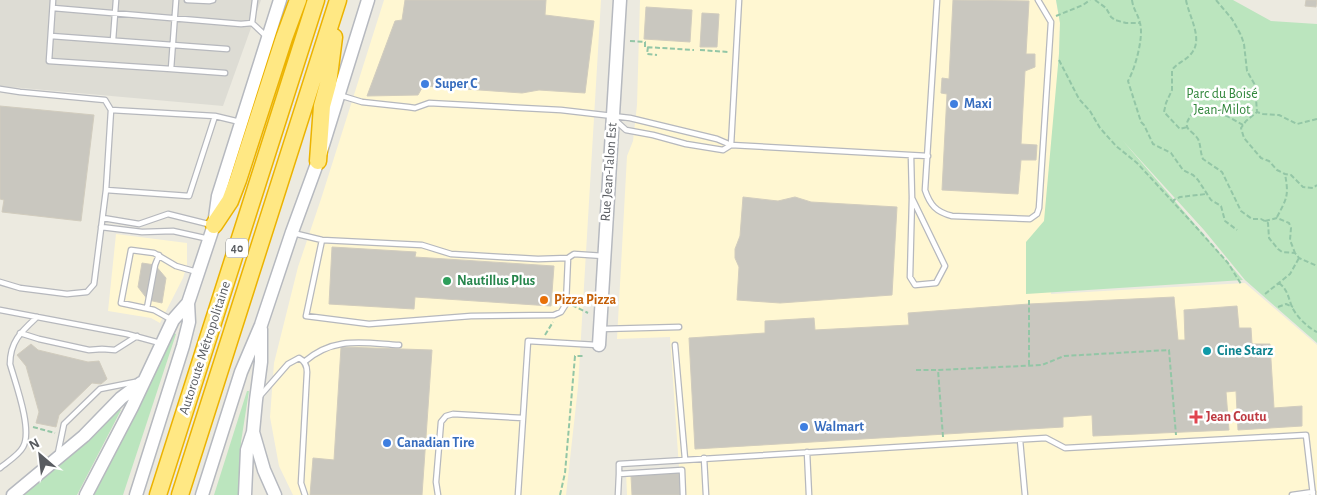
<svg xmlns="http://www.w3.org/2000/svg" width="1317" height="495" viewBox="0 0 1317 495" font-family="'Alegreya Sans',sans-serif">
	<rect width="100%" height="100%" fill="#eceae0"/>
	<!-- commercial -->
	<path fill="#fff7d2" d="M384,0H601L578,387L566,495H293L279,466L270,417L274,363L298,267L321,199Z
		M640,0H1056L1060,23L1051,294L1245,283L1317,345V495H627L626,472L679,468L670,337L617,339L627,156L633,141L637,105Z
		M116,234L187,243V265L183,278L160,323L151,318L108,311Z"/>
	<!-- industrial -->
	<path fill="#dddcd4" d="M0,0H261L223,106L0,86Z"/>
	<!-- green -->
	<path fill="#bbe5be" d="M1056,0H1233L1271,21L1317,24V343L1245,280L1204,230L1123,141L1243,280L1026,294V242L1044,221L1059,54L1060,23Z
		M174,333L176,334L123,495H94L140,406Z
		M247,391H249L241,442L239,495H214Z
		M119,409L121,410L77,495H21L98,432Z"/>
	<!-- building -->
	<path fill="#c9c7bf" stroke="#d1ccbe" d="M405,0H546L545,15L594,21L585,93L539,90L522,93L423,86L418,95L367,96L395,21L402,20Z
		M953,0L1029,1L1026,54H1035V67L1025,71L1021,144L1037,145L1036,160H1021L1018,194L942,190L947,94L941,93L942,78L949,79Z
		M1306,0H1317L1316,7L1305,6Z
		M646,7L692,10L690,42L644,39Z
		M702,13L719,14L717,47H700Z
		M0,106L94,115L81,221L2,212L4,200L0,199Z
		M743,197L778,201L795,197L811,202L897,207L892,295L780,303L737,300L739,267L735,258V249L740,236Z
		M332,247L416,252L415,257L554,266L551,306L415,297L414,309L329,304Z
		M142,263L155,265L166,278L162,303L148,300L138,287Z
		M1174,297L1178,340H1185L1184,310L1237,306L1239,328H1251L1252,344H1270L1274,408L1302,406V426L1238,430L1236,391L1226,392L1229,430L1093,436L1092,415L1063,417V427L695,449L689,338L765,333V321L814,318L815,330L909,325L908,313L1029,304Z
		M31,344L38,350L88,362L99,361L107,379L101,384L92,383L59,415L56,427L36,423L39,412L26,366L17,355Z
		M341,347L432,350L422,495H310L313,458L334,460Z
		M679,473L680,495H632L631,476Z"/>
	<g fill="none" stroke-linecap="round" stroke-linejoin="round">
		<defs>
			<path id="lane" d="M53,0L49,61L171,69
				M176,0L171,69L225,73
				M187,0L209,1L213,0
				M255,0L252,23L267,37
				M937,0L925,190C930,205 936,212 952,216L1030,219L1037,214L1039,208L1051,22L1038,0
				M53,8L241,24L252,23
				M51,36L227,49
				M113,40L116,0
				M0,89L20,92L105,100L111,110
				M339,95L362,102L408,107L415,108L429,103L561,110L630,118L717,139L731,145L928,156
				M215,116L240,122
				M615,120L626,130L653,135L686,144L723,150L731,145
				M731,145L739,0
				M911,156L912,198L910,277L915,285L936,283L945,266L912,198
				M103,218L139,224L168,214L212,225
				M101,227L142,232L173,231L209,239
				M293,233L322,240L422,245L451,254L538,259L568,258L574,254L604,256
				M322,240L306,316L369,324L471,316L554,315L561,312L566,304L568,258
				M0,282L20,288L67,294L87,292L94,284L106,190L111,110L215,116L189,196L106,190
				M147,308L155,265L159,255
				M0,310L127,334L160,343
				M172,320L154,310L121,303L131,250L154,253L176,266L197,272
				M601,329L679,327
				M20,333L39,339L89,350L102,349L115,350L137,336
				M675,345L685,459
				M304,362C334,336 363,343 399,345
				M260,396L288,364L299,358C305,361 307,366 307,372L301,483L305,495
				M1020,440L1025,495
				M807,452L809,495
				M58,453L64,424L100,389L135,382
				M704,458L706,495
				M0,468C7,462 19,455 23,447C33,430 15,382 10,364C10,341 22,331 37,317
				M619,474V464L1046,438L1065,448L1306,435L1313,495
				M438,495L436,482L441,422L446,416L453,414L523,418
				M518,495L528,341L597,345
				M618,495L619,474L682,470L683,495
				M1292,495L1313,492"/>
			<path id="secondary" d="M599,345L620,0
				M253,432L264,470L275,495
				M13,495L84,436L121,398L141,383
				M86,495L132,407L173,320L188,303
				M136,495L183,346L189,322L188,303L214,225L218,196L280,0
				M202,495L241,372L261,325L292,232L318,161L368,0
				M245,495L247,450L253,432L256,400L261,362V329"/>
			<path id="highway" d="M318,161L322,106L328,84L334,37
				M214,225L230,201L238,180L284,38L298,0
				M158,495L316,0
				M180,495L338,0"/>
		</defs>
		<!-- lane casing -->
		<use href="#lane" stroke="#b6b8bd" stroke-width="7"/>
		<!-- secondary casing -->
		<use href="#secondary" stroke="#b6b9bf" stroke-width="15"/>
		<!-- highway casing -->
		<use href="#highway" stroke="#ecb300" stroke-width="19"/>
		<!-- path -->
		<path stroke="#93c6a6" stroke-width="2" stroke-dasharray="5 2.5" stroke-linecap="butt" d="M1095,0L1106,8L1111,17L1115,20L1126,23H1140
			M1132,0C1133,9 1138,14 1140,23C1144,37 1135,69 1128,81L1141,122L1144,125L1153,144L1171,153L1183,170L1193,175L1198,180L1211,200L1221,206L1225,221L1237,230
			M1186,0C1189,17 1204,39 1191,54C1185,61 1177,63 1172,70V90L1166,103L1164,112L1180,129L1187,127
			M1216,0L1232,19L1241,35L1244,44L1247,71L1255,85L1257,112
			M1056,16L1083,5L1090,0
			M630,41L645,42V47L694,50
			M648,47L647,54L657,55
			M700,50L728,52
			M1059,60L1079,99L1090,111L1100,128L1116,146L1137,163L1196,227L1228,263L1241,284
			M1317,119L1297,124L1279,115L1263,114L1257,112L1246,121L1241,128L1244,138L1261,158L1269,161L1277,170L1285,174L1291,175L1303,187L1313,188L1317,185
			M1243,125C1228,117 1210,104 1193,113C1179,130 1192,129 1198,139C1201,145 1200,152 1203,159L1222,172L1241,211L1252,219H1261L1268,223L1269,238L1278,249L1282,252L1295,253L1299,258L1317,266
			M1173,203L1174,200L1180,197L1206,194
			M1277,217C1287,198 1289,196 1285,174
			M1265,221L1277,218L1289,223L1291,228L1290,240L1295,253
			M1279,283C1288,290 1288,297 1292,307C1296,316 1308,328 1317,332
			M1265,294L1290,274L1299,258
			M1029,300V365
			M572,305L588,313
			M1278,307L1286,304L1293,307
			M545,335L553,322
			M916,370H938
			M33,427L55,433
			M943,437L938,370L1042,365L1064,356L1169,350L1176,435
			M560,495L565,473L575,356H584"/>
		<!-- lane -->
		<use href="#lane" stroke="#fff" stroke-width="4.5"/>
		<!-- secondary -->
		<use href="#secondary" stroke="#fff" stroke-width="12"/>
		<!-- highway -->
		<use href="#highway" stroke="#ffe884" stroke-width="16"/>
	</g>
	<!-- markers -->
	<g fill="#3f7fe0" stroke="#fff" stroke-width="2">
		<circle cx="425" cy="84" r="5"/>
		<circle cx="954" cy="104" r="5"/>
		<circle cx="804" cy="427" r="5"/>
		<circle cx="387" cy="443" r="5"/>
	</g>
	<circle fill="#2e9e5b" stroke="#fff" stroke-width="2" cx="447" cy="281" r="5"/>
	<circle fill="#e8710a" stroke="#fff" stroke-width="2" cx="544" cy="300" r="5"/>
	<circle fill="#0f9aa8" stroke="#fff" stroke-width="2" cx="1207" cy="351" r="5"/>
	<path fill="#e0444e" stroke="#fff" stroke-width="2" d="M1193.5 409.5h5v5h5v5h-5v5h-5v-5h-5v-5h5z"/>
	<g text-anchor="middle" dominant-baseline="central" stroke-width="5" stroke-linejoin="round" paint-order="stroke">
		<!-- shield labels -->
		<rect fill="#fff" stroke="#8b8d90" stroke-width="1" x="226" y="238.5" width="22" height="19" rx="4"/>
		<g font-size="12" font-weight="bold" fill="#595c61">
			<text x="237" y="248">40</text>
		</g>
		<!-- shop labels -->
		<g font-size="14" font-weight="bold" fill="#366cbe" stroke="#fff" text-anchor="start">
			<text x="435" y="84">Super C</text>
			<text x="964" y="104">Maxi</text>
			<text x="814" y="427">Walmart</text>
			<text x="397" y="443">Canadian Tire</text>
		</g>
		<!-- park labels -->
		<g font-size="14" fill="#32873c" stroke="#fff">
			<text x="1222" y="94">Parc du Boisé<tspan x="1222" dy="16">Jean-Milot</tspan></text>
		</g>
		<!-- street labels -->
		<g font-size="14" fill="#595c61" stroke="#fff">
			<text transform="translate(609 172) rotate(-86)">Rue Jean-Talon Est</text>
			<text transform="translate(205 348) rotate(-72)">Autoroute Métropolitaine</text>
		</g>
		<!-- leisure labels -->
		<g font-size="14" font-weight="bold" fill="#27864d" stroke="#fff" text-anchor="start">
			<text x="457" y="281">Nautillus Plus</text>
		</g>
		<!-- food labels -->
		<g font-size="14" font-weight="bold" fill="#c56008" stroke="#fff" text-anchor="start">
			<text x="554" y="300">Pizza Pizza</text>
		</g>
		<!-- culture labels -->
		<g font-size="14" font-weight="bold" fill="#0d838f" stroke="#fff" text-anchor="start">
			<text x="1217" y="351">Cine Starz</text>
		</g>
		<!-- health labels -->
		<g font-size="14" font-weight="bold" fill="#be3a42" stroke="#fff" text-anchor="start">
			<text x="1206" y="417">Jean Coutu</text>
		</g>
	</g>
	<!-- north arrow -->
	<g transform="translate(40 455) rotate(332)" stroke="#ffffff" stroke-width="4" paint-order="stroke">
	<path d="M0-4L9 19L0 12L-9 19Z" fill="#595c61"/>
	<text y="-8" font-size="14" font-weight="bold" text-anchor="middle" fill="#595c61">N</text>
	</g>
</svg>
